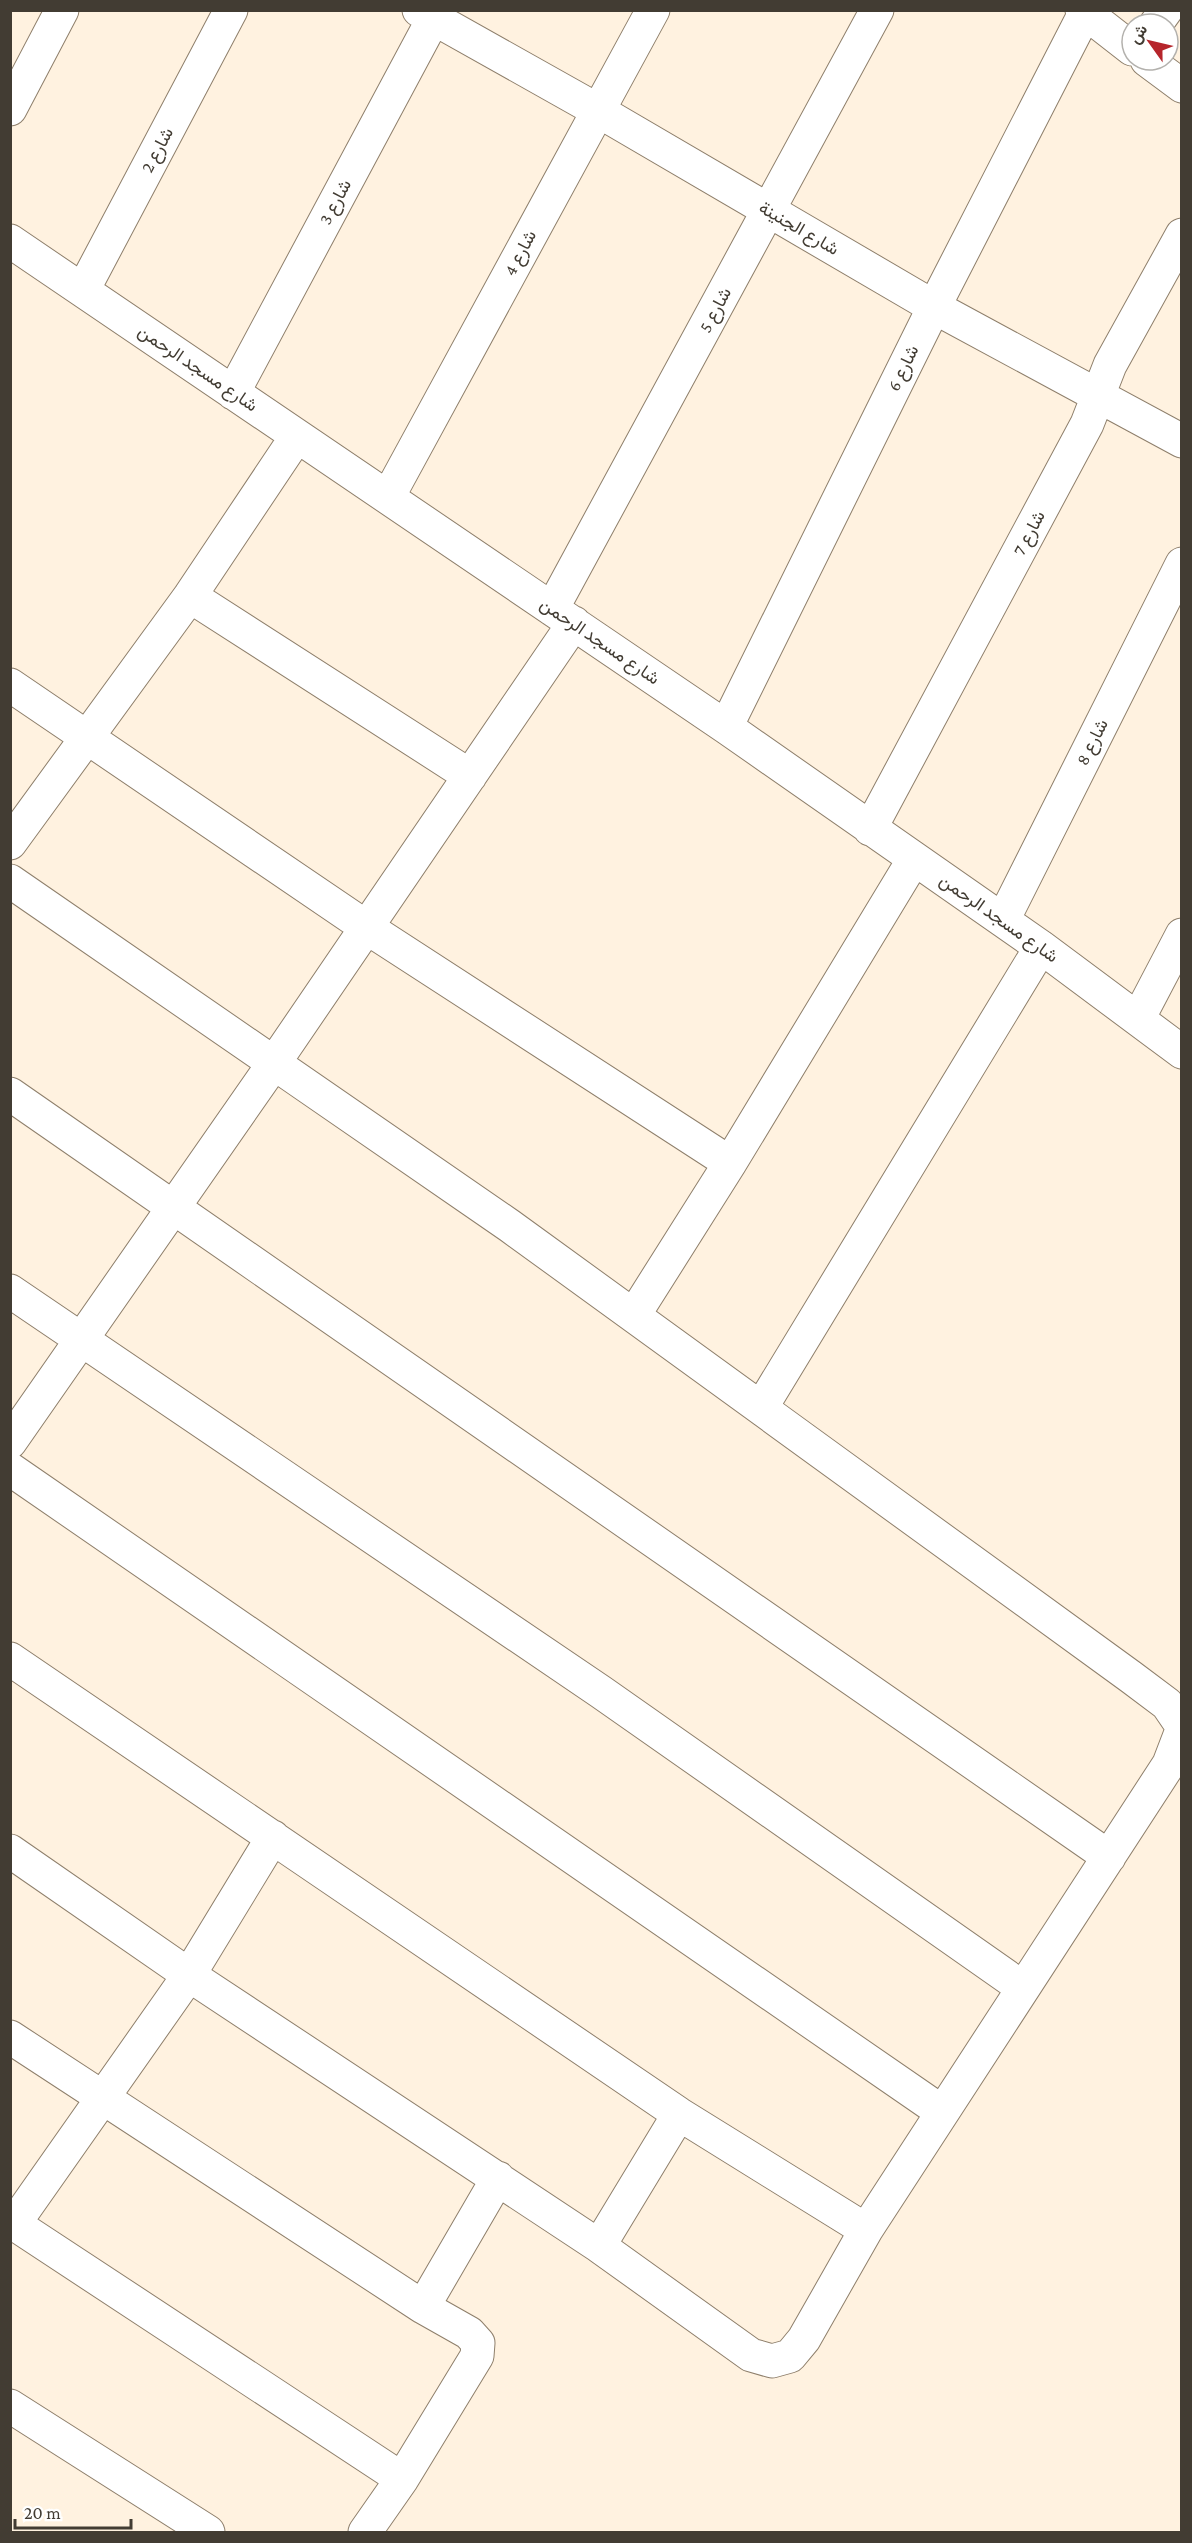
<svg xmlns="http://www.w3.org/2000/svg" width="1192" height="2543" viewBox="0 0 1192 2543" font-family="'Crimson Pro',Vazirmatn,serif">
	<rect width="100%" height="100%" fill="#fff2e0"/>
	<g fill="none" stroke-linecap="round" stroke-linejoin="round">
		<defs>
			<path id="street" d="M419,10L597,110L934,307L1182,441
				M1082,10L1132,49
				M1156,24L1166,10
				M1147,60L1182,86
				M10,109L62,10
				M10,241L726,727L1041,947L1182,1052
				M83,290L231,10
				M233,393L438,10
				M388,497L653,10
				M190,596L470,776
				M552,609L877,10
				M10,685L366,927L730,1163
				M726,727L934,307L1085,13
				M870,829L1087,424L1110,365L1182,235
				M10,843L190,596L297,436
				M10,881L510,1226L1131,1677L1167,1704L1182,1726
				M1003,920L1182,564
				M1138,1019L1182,935
				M10,1094L1109,1857
				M10,1291L601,1692L1023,1988
				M634,1315L730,1163L914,859
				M761,1408L1041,947
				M10,1442L274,1063L574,623
				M10,1469L942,2112
				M10,1659L679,2114L866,2230L804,2339L790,2356L772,2361L751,2355L599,2246L189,1975L10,1851
				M10,2037L423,2307L469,2333L478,2343L477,2356L402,2479L365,2532
				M10,2221L402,2479
				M14,2224L189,1975L273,1837
				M866,2230L1169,1764L1182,1730
				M599,2246L679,2114
				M423,2307L498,2178
				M10,2406L208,2532"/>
		</defs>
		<!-- street casing -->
		<use href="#street" stroke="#8e7f6b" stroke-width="35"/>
		<!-- street -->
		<use href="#street" stroke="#fff" stroke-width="33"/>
	</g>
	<g text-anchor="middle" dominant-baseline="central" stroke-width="5" stroke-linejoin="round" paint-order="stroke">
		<!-- street labels -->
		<g font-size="18" fill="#423c33" stroke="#fff">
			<text transform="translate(157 150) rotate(-62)">شارع 2</text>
			<text transform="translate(335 202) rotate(-62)">شارع 3</text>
			<text transform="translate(799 228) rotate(30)">شارع الجنينة</text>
			<text transform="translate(520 253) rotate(-62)">شارع 4</text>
			<text transform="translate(715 310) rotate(-62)">شارع 5</text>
			<text transform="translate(198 368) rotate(34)">شارع مسجد الرحمن</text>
			<text transform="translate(903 368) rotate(-64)">شارع 6</text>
			<text transform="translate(1029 533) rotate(-62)">شارع 7</text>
			<text transform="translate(600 641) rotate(34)">شارع مسجد الرحمن</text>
			<text transform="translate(1092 742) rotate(-63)">شارع 8</text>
			<text transform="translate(999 918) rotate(35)">شارع مسجد الرحمن</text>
		</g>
	</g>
	<!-- border -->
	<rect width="1192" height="2543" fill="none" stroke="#423c33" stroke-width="24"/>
	<!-- north arrow -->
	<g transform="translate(1150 42) rotate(304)"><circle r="28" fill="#ffffff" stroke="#b3b1ad" stroke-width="1.5"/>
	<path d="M0-4.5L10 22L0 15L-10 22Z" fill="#b6252b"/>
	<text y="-9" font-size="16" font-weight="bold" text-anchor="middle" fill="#423c33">ش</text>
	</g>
	<!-- scale -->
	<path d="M15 2519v9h116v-9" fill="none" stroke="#423c33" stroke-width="3"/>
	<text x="24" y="2519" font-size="18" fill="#423c33" stroke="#ffffff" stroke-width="4.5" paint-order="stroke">20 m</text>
</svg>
